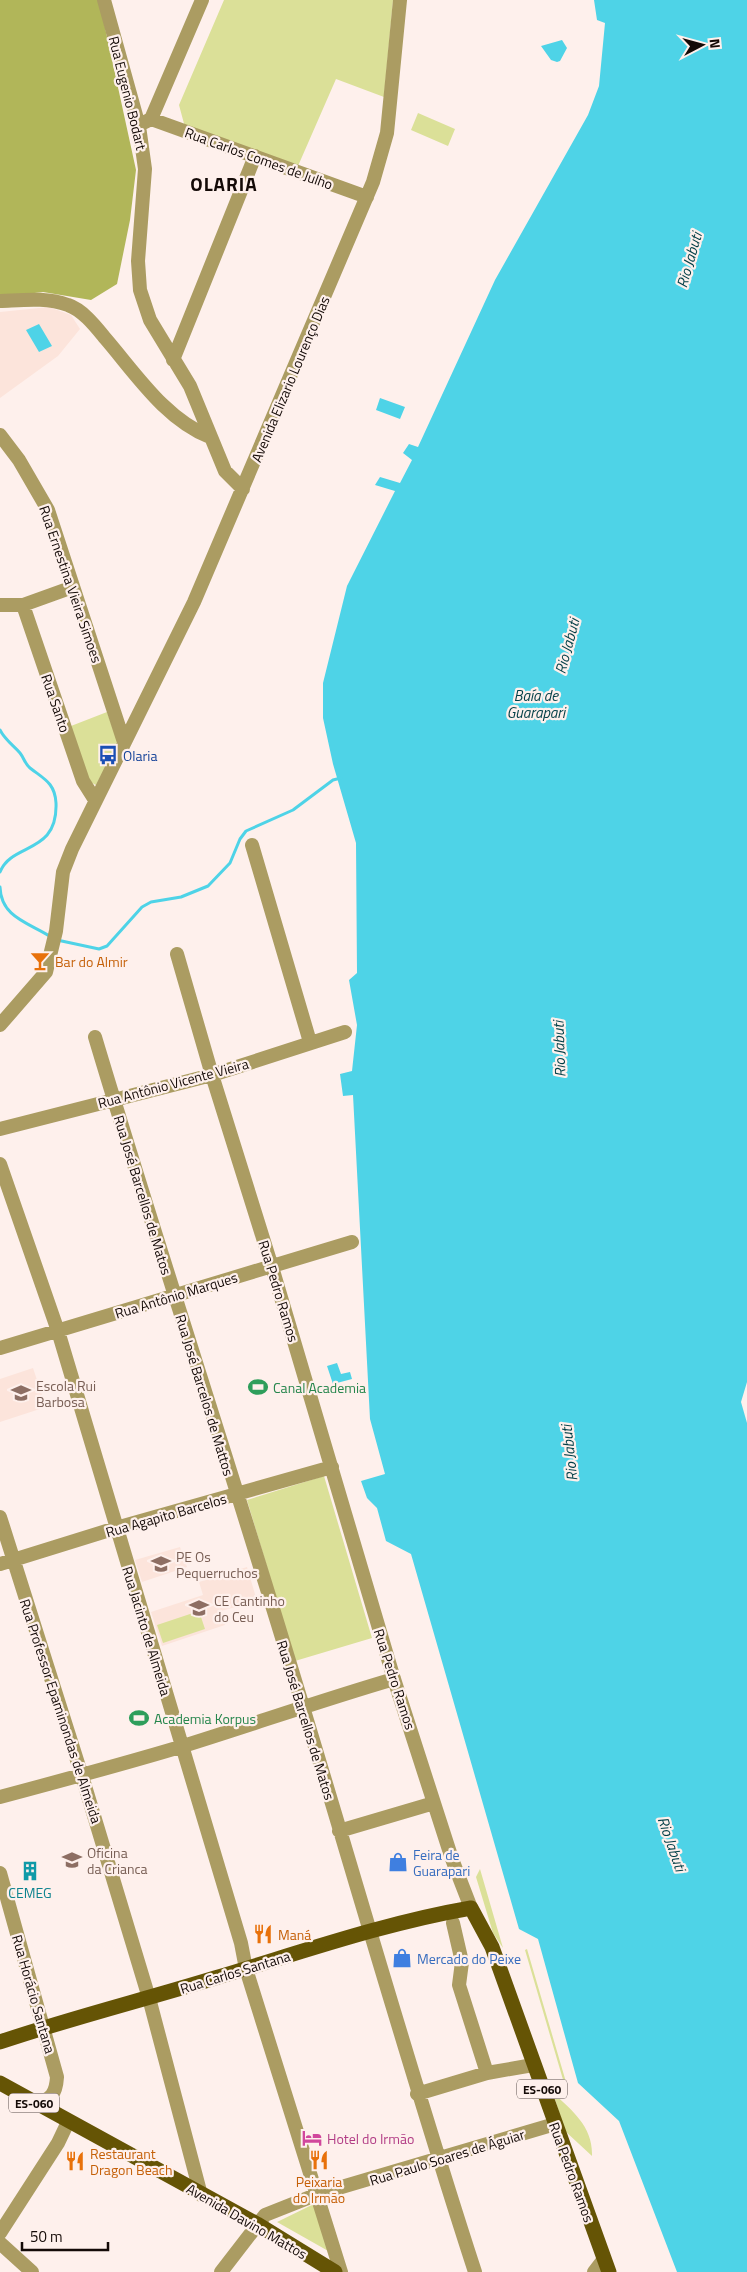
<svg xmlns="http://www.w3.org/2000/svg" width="747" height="2272" viewBox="0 0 747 2272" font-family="'Titillium Web',sans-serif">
	<rect width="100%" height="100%" fill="#fef0ec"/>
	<!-- built -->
	<path fill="#fce4db" d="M49,307L71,315L80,329L58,356L0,398V312Z
		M33,1368L46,1407L0,1422V1379Z
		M180,1547L187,1567L142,1582L135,1560Z
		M247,1567L257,1601L221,1611L225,1625L162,1646L151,1612L203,1595L199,1582Z"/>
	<!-- green -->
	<path fill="#dbe098" d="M224,0H393L384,97L336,79L298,166L186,131L179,105Z
		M418,113L455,129L448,146L411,130Z
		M107,712L118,743L96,785L90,782L71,726Z
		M324,1476L372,1638L295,1661L247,1500Z
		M199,1611L205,1629L163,1643L157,1625Z
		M480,1869L503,1948L493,1933L476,1877Z
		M527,1949L566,2082L564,2083L525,1950Z
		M553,2093C573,2111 593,2127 592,2156L565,2131Z
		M316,2203L330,2252L277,2222Z"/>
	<!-- forest -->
	<path fill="#b1b659" d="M0,0H99L136,170L130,220L117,284L91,300L43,292L0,297Z"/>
	<!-- water -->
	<path fill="#4ed3e7" d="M594,0H747V1382L741,1402L747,1423V2272H677L619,2121L578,2083L538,1939L519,1929L411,1554L386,1541L377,1508L367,1498L361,1481L385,1474L370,1419L353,1095L343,1096L340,1074L352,1071L357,1025L349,980L357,973L356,843L333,764L323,718V683L347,586L395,491L375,485L380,477L400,483L412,460L403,453L409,444L418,447L495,280L588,115L599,86L605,23L597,20Z
		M562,40L567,48L560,61L557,62L551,60L541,46Z
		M39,324L52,346L39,352L26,330Z
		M380,398L405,407L400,419L376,410Z
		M337,1363L341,1374L350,1372L352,1379L333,1384L327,1366Z"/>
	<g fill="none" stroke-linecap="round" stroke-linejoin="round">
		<!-- stream -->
		<path stroke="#4ed3e7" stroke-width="3" d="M0,730C5,740 13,745 20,753C24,758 25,764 30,768C44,779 55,783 56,803C58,855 12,842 0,872
			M0,887C1,918 30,923 51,937
			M57,940L99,949L107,946L142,907L151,902L181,897L208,886L230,863L240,839L246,831L293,810L333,780L341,778"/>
		<!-- minor -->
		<path stroke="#ab9c62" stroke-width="14" d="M104,0L139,126L145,169L138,261L140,290L150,320L190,386L225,471L243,489
			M151,119L367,197
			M143,123L151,119L202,0
			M0,301C24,300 46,297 68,305C83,310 96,327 105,338C136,374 165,419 210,437
			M173,360L255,156
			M0,435L19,460L48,510L124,742
			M0,605H23L73,587
			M23,605L83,781L95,800
			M252,845L310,1042
			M177,954L212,1075L272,1267L394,1679L452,1859L471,1908
			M0,1025L46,972L56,931L63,872L72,849L194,602L373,182L387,133L400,0
			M95,1037C162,1261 236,1483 303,1707C360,1895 414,2085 475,2272
			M0,1129L212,1075L345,1032
			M0,1164L58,1331L241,1943L246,1969L341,2272
			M0,1348L352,1242
			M0,1517L82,1776L149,1998L201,2195
			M0,1564L116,1528L332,1467
			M0,1797C60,1781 120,1765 180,1747C251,1725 322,1700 394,1679
			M339,1831L434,1803
			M0,1873L57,2077C56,2094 51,2100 35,2103
			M453,1923L462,1962L459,1985L487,2073
			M417,2094L487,2073L533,2065
			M0,2233L58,2143L68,2122
			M0,2243L32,2272
			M221,2272L265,2215L318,2194L555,2124
			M594,2272L604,2259"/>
		<!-- major -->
		<path stroke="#655405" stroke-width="15" d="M0,2042C71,2018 143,2000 215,1978C299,1953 384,1923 471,1908L492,1947L609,2272
			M0,2083L257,2224L335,2272"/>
	</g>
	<!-- icons -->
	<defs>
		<symbol id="bus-bare" viewBox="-9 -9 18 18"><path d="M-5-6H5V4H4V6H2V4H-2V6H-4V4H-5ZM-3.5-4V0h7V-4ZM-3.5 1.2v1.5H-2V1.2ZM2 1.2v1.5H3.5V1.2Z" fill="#1a4fb4" stroke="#fef0ec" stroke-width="2.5" paint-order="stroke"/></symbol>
		<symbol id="bar-bare" viewBox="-9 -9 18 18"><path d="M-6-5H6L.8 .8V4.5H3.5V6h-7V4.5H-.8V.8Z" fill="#e8710a" stroke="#fef0ec" stroke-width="2.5" paint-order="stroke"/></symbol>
		<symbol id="stadium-bare" viewBox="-9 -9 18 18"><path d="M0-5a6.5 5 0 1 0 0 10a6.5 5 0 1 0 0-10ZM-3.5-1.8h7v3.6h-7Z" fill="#2e9e5b" stroke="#fef0ec" stroke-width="2.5" paint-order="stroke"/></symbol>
		<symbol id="school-bare" viewBox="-9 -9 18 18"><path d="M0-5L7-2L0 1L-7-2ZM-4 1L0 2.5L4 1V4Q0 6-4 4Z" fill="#8d6e63" stroke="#fef0ec" stroke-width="2.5" paint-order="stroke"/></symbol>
		<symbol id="shop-bare" viewBox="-9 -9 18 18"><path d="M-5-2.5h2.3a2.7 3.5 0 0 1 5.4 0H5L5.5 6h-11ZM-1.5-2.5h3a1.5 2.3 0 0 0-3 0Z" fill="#3f7fe0" stroke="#fef0ec" stroke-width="2.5" paint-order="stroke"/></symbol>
		<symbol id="building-bare" viewBox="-9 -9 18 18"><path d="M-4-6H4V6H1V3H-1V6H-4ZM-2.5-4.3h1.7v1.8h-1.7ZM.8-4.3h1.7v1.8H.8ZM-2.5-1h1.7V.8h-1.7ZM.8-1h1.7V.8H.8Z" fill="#0f9aa8" stroke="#fef0ec" stroke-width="2.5" paint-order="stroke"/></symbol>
		<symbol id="restaurant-bare" viewBox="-9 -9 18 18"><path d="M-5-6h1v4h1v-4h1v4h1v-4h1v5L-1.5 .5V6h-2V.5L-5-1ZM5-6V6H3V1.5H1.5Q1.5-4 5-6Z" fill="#e8710a" stroke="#fef0ec" stroke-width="2.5" paint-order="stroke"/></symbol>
		<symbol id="hotel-bare" viewBox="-9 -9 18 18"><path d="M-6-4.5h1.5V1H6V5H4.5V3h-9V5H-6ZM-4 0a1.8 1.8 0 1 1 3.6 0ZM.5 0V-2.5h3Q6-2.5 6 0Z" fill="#d1479c" stroke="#fef0ec" stroke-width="2.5" paint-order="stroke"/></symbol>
	</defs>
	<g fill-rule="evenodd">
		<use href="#bus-bare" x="94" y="741" width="28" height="28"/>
		<use href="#bar-bare" x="26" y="947" width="28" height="28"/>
		<use href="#stadium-bare" x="244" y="1373" width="28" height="28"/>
		<use href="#school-bare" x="7" y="1379" width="28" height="28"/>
		<use href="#school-bare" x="147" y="1550" width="28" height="28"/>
		<use href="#school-bare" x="185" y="1594" width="28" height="28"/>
		<use href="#stadium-bare" x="125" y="1704" width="28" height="28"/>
		<use href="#school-bare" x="58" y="1846" width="28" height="28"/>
		<use href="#shop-bare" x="384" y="1848" width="28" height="28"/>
		<use href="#building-bare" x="16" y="1857" width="28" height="28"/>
		<use href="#restaurant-bare" x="249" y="1920" width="28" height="28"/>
		<use href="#shop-bare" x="388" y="1944" width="28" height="28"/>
		<use href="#hotel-bare" x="298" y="2124" width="28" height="28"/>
		<use href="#restaurant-bare" x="305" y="2146" width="28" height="28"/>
		<use href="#restaurant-bare" x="61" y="2147" width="28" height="28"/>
	</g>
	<g text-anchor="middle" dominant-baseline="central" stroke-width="4.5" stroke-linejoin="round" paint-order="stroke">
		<!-- shield labels -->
		<g fill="#fef0ec" stroke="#5a4f4c" stroke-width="1">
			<rect x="517" y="2079.5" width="50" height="19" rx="4"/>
			<rect x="9" y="2093.5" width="50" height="19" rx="4"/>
		</g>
		<g font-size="12" font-weight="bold" fill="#140a07">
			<text x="542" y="2089">ES-060</text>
			<text x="34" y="2103">ES-060</text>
		</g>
		<!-- street labels -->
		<g font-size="14" fill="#140a07" stroke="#fef0ec">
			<text transform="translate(128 93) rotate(76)">Rua Eugenio Bodart</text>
			<text transform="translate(259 158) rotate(20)">Rua Carlos Comes de Julho</text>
			<text transform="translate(290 379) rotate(-67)">Avenida Elizario Lourenço Dias</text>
			<text transform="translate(71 584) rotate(71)">Rua Ernestina Vieira Simoes</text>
			<text transform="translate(56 703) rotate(71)">Rua Santo</text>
			<text transform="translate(173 1083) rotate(-15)">Rua Antônio Vicente Vieira</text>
			<text transform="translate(143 1195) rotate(73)">Rua José Barcellos de Matos</text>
			<text transform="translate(279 1291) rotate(73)">Rua Pedro Ramos</text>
			<text transform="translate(176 1295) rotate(-17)">Rua Antônio Marques</text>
			<text transform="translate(205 1395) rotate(73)">Rua José Barcelos de Mattos</text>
			<text transform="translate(166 1515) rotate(-16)">Rua Agapito Barcelos</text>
			<text transform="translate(147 1631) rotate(73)">Rua Jacinto de Almeida</text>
			<text transform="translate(395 1679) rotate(72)">Rua Pedro Ramos</text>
			<text transform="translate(61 1711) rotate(72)">Rua Professor Epaminondas de Almeida</text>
			<text transform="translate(306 1720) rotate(73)">Rua José Barcellos de Matos</text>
			<text transform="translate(235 1972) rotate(-17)">Rua Carlos Santana</text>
			<text transform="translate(34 1994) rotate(74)">Rua Horácio Santana</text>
			<text transform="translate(447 2157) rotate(-17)">Rua Paulo Soares de Águiar</text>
			<text transform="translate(572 2172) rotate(70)">Rua Pedro Ramos</text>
			<text transform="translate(247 2221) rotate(30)">Avenida Davino Mattos</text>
		</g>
		<!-- transit labels -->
		<g font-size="14" fill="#164399" stroke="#fef0ec" text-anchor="start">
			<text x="123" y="755">Olaria</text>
		</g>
		<!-- food labels -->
		<g font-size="14" fill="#c56008" stroke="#fef0ec" text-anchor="start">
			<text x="55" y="961">Bar do Almir</text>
			<text x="278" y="1934">Maná</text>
			<text x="90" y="2153">Restaurant<tspan x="90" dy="16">Dragon Beach</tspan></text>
			<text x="319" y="2181" text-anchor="middle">Peixaria<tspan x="319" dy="16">do Irmão</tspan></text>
		</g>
		<!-- education labels -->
		<g font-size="14" fill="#785e54" stroke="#fef0ec" text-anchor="start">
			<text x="36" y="1385">Escola Rui<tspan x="36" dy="16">Barbosa</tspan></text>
			<text x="176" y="1556">PE Os<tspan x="176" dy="16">Pequerruchos</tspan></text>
			<text x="214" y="1600">CE Cantinho<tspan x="214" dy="16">do Ceu</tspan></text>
			<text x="87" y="1852">Oficina<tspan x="87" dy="16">da Crianca</tspan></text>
		</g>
		<!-- leisure labels -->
		<g font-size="14" fill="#27864d" stroke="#fef0ec" text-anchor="start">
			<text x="273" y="1387">Canal Academia</text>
			<text x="154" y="1718">Academia Korpus</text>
		</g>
		<!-- shop labels -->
		<g font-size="14" fill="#366cbe" stroke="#fef0ec" text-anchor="start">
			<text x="413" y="1854">Feira de<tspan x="413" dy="16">Guarapari</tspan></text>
			<text x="417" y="1958">Mercado do Peixe</text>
		</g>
		<!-- culture labels -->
		<g font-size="14" fill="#0d838f" stroke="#fef0ec">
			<text x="30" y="1892">CEMEG</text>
		</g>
		<!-- hotel labels -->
		<g font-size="14" fill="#b23c85" stroke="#fef0ec" text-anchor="start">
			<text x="327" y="2138">Hotel do Irmão</text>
		</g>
		<!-- water labels -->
		<g font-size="15" font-style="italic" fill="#003e46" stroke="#fef0ec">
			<text transform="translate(689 260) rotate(-74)">Rio Jabuti</text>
			<text transform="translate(567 646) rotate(-75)">Rio Jabuti</text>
			<text x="536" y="695">Baía de<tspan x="536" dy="17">Guarapari</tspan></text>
			<text transform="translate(559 1049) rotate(-92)">Rio Jabuti</text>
			<text transform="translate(569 1453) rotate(-96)">Rio Jabuti</text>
			<text transform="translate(672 1844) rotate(71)">Rio Jabuti</text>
		</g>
		<!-- district labels -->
		<g font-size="19" font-weight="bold" letter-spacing="1" fill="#140a07" stroke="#fef0ec">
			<text x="224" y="183">OLARIA</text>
		</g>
	</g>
	<!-- north arrow -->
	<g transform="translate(702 45) rotate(84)" stroke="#fef0ec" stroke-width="4" paint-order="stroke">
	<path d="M0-4L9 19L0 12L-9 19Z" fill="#140a07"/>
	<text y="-8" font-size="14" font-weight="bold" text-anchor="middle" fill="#140a07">N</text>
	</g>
	<!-- scale -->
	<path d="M22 2242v8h86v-8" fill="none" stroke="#140a07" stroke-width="2.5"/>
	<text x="30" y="2242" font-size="15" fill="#140a07" stroke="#fef0ec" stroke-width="4" paint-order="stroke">50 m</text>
</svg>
